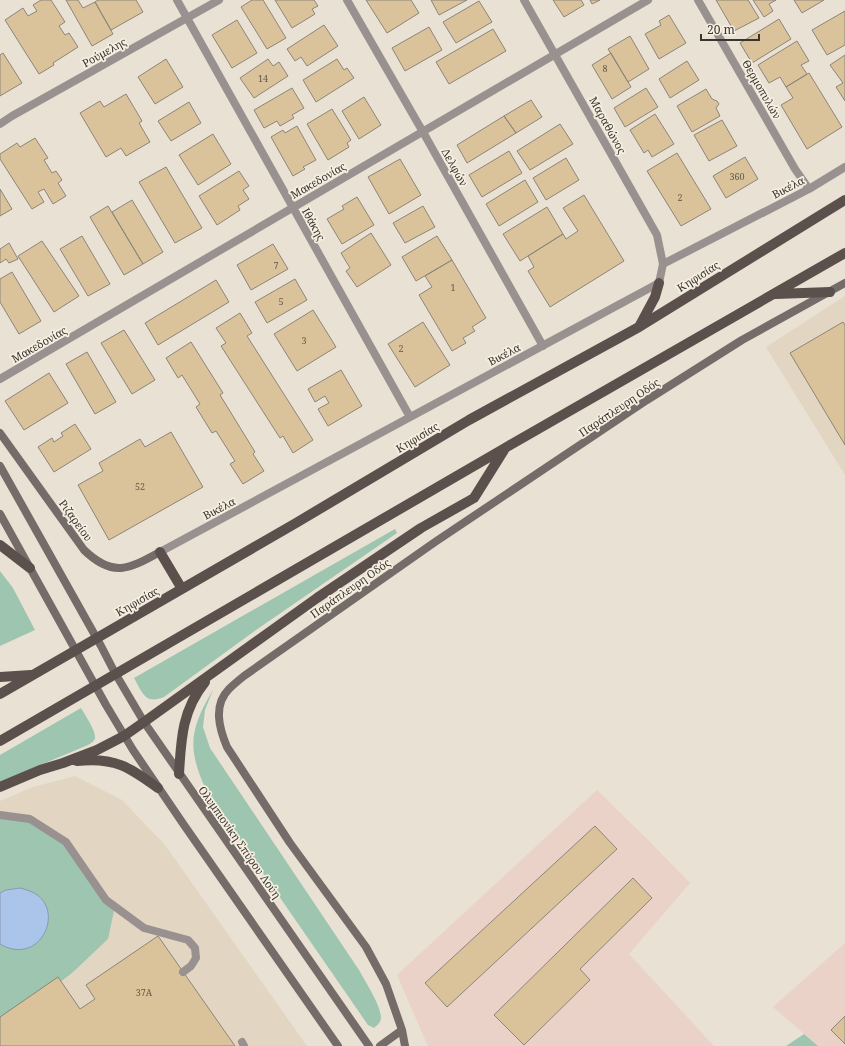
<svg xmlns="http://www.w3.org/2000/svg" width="845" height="1046" viewBox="0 0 845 1046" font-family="'Noto Serif',serif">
	<rect width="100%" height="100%" fill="#e9e1d3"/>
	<!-- built -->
	<path fill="#e2d6c2" d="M845,296V475L766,347Z
		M75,776L122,800L165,845L307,1046H0V801L33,787Z"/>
	<!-- industrial -->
	<path fill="#ead2c8" d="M597,790L648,840L690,883L629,954L714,1046H428L397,975Z
		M845,943V1046H818L773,1007Z"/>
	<!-- green -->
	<path fill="#9dc5af" d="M395,529L397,533L256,630L164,697C145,705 142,692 134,678Z
		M0,571L13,588L35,630L0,646Z
		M213,690L205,710L203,727L210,748L359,970C366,983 380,1004 381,1017C381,1022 378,1025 374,1028L368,1025L207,792C187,749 189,730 213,690Z
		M81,708C85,715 96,731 95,738C94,742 91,743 88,745L0,782V755Z
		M0,815L30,819L66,842L115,906L108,939L72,973L0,1028Z
		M804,1034L818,1046H786Z"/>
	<!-- water -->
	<path fill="#aac5e9" stroke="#889ab2" d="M20,888C24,889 28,890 32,892C67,908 41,968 0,944V893L6,890Z"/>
	<!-- building -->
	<path fill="#dac39b" stroke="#8c8579" d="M41,0H51L65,22L59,26L65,35L69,33L78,47L53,63L54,65L39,74L5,20L23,8L28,16L37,11L33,5Z
		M66,0H78L83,8L95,2L113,34L92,46Z
		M98,0H136L143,12L111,30L95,2Z
		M252,0H263L286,38L267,49L241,7Z
		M275,0H314L318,6L312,9L315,14L292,28Z
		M366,0H411L419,13L387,33Z
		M431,0H467L439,15Z
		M553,0H581L584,5L564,17Z
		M590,0H600L592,4Z
		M716,0H748L759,18L734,31Z
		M753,0H776L769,4L773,11L764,17Z
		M794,0H824L802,13Z
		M479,1L492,22L456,43L443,22Z
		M845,11V45L827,55L812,30Z
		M669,15L686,43L659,59L645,34L661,25L659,21Z
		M779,19L791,39L752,63L740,43Z
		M237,20L257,53L232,68L212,35Z
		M324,25L338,46L307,66L301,57L295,61L287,49Z
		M429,27L442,50L405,71L392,48Z
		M493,29L506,51L449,84L436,62Z
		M630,36L649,69L628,82L608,49Z
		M797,41L809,61L801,65L807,74L786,87L780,77L769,83L758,65Z
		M3,53L22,83L0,96V55Z
		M611,53L631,87L612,99L592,65Z
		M845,55V101L836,87L843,83L830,65Z
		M166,59L183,87L155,104L138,77Z
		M268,59L273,66L279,62L288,76L254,98L240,78Z
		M337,59L344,70L347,68L354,78L316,102L303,80Z
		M687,61L699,80L670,98L659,79Z
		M809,73L842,127L807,149L781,105L793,98L786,87Z
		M292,88L304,108L292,115L294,118L280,126L277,121L264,128L254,110Z
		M646,88L658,107L625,127L614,108Z
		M706,89L712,99L717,101L719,104L716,108L720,116L692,132L677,106Z
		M126,94L142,121L139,123L150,142L126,156L121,148L106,157L80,113L100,101L104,107Z
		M364,97L381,125L359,139L342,111Z
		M531,100L542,117L516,133L504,116Z
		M189,102L201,123L171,141L158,121Z
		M332,109L351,140L347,143L349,147L328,160L307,124Z
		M655,114L674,144L652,157L648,150L644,153L630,130Z
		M504,116L516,133L467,163L457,145Z
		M722,120L737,146L709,161L694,135Z
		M560,124L573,144L530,170L517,151Z
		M297,126L316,160L303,167L305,169L293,176L271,137L283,130L285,133Z
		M213,134L231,164L198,185L179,155Z
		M35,138L48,158L44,160L52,173L56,171L62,180L58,183L66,196L53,204L44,189L38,192L44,202L32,209L0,159V154L17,143L20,147Z
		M509,151L522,173L482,197L469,175Z
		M677,153L711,209L681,226L647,171Z
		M745,157L758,179L726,198L713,176Z
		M566,158L579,180L546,200L533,178Z
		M400,159L421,195L389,214L368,177Z
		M166,167L202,228L175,243L139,182Z
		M239,171L249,186L243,190L249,199L238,206L240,210L217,225L199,196Z
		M525,180L538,202L499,226L486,204Z
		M0,189L12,209L0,216Z
		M584,195L624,261L550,307L528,271L534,267L528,256L563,234L566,239L578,231L563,208Z
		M357,197L374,225L342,244L327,219L344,209L342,206Z
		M132,200L163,252L143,264L112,212Z
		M108,206L143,264L124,275L90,217Z
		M423,206L435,227L405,243L393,223Z
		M547,207L563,234L520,261L503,234Z
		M371,233L391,265L357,287L346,271L350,268L341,253Z
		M82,236L110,284L88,296L60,249Z
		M437,236L452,260L416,281L402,257Z
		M42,241L79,296L54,312L18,256Z
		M9,243L18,259L9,263L6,259L0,263V249Z
		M273,244L288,269L251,290L237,265Z
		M452,260L486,318L472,327L475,331L463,338L466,343L452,351L419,295L432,287L425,276Z
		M12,272L41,321L19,334L0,302V279Z
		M295,279L307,300L267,323L255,302Z
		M216,280L229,302L158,345L145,323Z
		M313,310L336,347L297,371L274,334Z
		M240,313L252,333L247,336L313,440L293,453L283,436L280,438L221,346L226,343L216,328Z
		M423,322L450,365L415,387L388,344Z
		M843,322L845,325V445L790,353Z
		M124,330L155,380L132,394L101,343Z
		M191,342L223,393L220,395L255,452L253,454L264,471L243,484L230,464L235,461L216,431L212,433L196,407L200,404L182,375L178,378L166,358Z
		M87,352L116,402L95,414L66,364Z
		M341,370L362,406L328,426L318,409L329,403L325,396L315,402L308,389Z
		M49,373L68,403L24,430L5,401Z
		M75,424L91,449L54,472L38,447L52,438L54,442L63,436L61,433Z
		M171,432L203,487L109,540L78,485L103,471L99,463L140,439L145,447Z
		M595,826L617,849L447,1007L425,983Z
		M633,878L652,898L580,969L590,980L524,1045L494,1015Z
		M158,936L235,1046H0V1017L58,977L80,1009L95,999L86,985Z
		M845,1016V1044L831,1030Z"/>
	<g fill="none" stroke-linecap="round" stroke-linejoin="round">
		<!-- lane -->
		<path stroke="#98918f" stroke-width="8" d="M0,815L30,819L66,842L106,900L144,928L188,940L195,948L196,958L191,966L183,972
			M242,1042L244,1046"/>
		<!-- street -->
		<path stroke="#98918f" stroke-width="8" d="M177,0L410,417
			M347,0L423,132L543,346
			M698,0L795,169L809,189
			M0,124L12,116L219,0
			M663,264L809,189L845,167
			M0,379L648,0
			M160,552L659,283L663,264L657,235L524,0"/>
		<!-- secondary -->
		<path stroke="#756b68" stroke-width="8" d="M0,433L84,550C113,578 129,569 160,552
			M0,466L101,646L115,673L144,722L369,1046
			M0,514L106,705L133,750L184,825L338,1046
			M402,1030L405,1046
			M380,1046L402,1030L386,984L366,947L290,843L227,747C219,728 213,705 229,689C234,684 239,680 244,676L435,542L647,400L742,340L845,283"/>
		<!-- primary -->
		<path stroke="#5c504d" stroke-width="10" d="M776,294L830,292
			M640,325L655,297L659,283
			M0,545L30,568
			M160,552L182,589
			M0,677L31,675
			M0,694L296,523L469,420L639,327L845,200
			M0,741L505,448L845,253
			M77,761C115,757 129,767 158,788
			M179,774C181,740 182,710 205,682
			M0,787L40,770L63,763L97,750L124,736L144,722L317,598L421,528L474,498L504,450"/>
	</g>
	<g text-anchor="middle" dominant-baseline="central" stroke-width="3.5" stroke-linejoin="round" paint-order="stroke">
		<!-- number labels -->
		<g font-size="9" fill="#61594c">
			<text x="605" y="68">8</text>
			<text x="263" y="78">14</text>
			<text x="737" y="176">360</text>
			<text x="680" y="197">2</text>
			<text x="276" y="265">7</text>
			<text x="453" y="287">1</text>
			<text x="281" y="301">5</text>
			<text x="304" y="340">3</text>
			<text x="401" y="348">2</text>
			<text x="140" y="486">52</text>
			<text x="144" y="992">37A</text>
		</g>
		<!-- street labels -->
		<g font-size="11" fill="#393631" stroke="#f6eee0">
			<text transform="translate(104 52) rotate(-29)">Ρούμελης</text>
			<text transform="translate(762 89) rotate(60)">Θερμοπυλών</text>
			<text transform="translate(608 125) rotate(61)">Μαραθώνος</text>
			<text transform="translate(455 167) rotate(61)">Δελφών</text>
			<text transform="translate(318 180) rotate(-30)">Μακεδονίας</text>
			<text transform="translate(788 187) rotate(-28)">Βικέλα</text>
			<text transform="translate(314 224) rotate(61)">Ιθάκης</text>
			<text transform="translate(698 276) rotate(-32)">Κηφισίας</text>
			<text transform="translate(39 344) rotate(-30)">Μακεδονίας</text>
			<text transform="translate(504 354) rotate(-28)">Βικέλα</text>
			<text transform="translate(619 407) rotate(-34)">Παράπλευρη Οδός</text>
			<text transform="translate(417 437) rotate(-31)">Κηφισίας</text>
			<text transform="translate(219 508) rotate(-28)">Βικέλα</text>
			<text transform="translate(76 520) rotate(54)">Ριζαρείου</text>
			<text transform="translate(350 588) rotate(-35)">Παράπλευρη Οδός</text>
			<text transform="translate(137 601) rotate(-30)">Κηφισίας</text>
			<text transform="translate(240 842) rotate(55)">Ολυμπιονίκη Σπύρου Λούη</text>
		</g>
	</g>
	<!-- scale -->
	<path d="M701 34v6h58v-6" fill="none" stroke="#393631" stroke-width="2"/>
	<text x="707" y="34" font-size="12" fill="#393631" stroke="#f6eee0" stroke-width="3" paint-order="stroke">20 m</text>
</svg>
